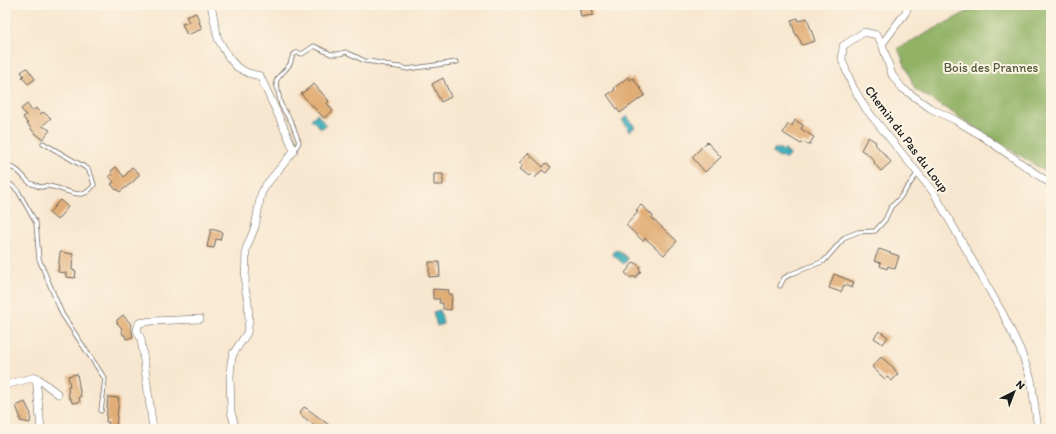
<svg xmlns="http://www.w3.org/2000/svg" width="1056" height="434" viewBox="0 0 1056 434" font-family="Itim,sans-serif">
	<rect width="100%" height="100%" fill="#fcf5e5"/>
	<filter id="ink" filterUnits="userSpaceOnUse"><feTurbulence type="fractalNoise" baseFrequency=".025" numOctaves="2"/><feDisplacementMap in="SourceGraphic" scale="8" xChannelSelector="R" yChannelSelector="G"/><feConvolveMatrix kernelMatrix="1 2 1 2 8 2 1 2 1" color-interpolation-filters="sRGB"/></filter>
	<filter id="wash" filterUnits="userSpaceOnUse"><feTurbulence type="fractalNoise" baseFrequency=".012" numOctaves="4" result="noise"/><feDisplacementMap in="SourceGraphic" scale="16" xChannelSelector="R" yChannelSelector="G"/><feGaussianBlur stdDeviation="0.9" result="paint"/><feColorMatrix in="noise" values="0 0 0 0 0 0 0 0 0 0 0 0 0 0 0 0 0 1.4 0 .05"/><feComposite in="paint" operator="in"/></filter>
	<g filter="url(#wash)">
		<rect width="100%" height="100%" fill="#f8e7d0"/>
		<!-- forest -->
		<path fill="#92b266" stroke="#576741" d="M980,5H1051V175L915,89L898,48Z"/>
		<!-- water -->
		<path fill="#3fafbb" stroke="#2e666c" d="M317,114L326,125L321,129L311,119Z
			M627,116L635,127L630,131L622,120Z
			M774,149H781L782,151L785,149L786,150V152L790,154L786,159L781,157L779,158L773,153Z
			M618,250L628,259L624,264L613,255L614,251Z
			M440,310L443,324L437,326L433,312Z"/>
		<g id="blocks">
			<!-- building -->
			<path fill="#e1ad76" d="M579,5H592L593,15L581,17Z
				M196,13L200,22H199L202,29L187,35L182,24L189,22L186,17Z
				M798,18L799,21L807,18L815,41L802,45L800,40L795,33L791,20Z
				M27,68L35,79L28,84L22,77L24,76L21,72Z
				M628,77L630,80L633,78L645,95L620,113L607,95L615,90L614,88Z
				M443,78L451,97L441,102L432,84Z
				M314,84L329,101L327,103L333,111L324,118L301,94Z
				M27,104L32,111L36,108L41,114L43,112L51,118L42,126L50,130L43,139L36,134L32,130L23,117L26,115L21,109Z
				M795,120L803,125L801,129L814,137L809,145L803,142L801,144L783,133L788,124L792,126Z
				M868,137L876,142L875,144L891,162L881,171L874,163L875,162L869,155L861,150Z
				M707,142L721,157L705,172L692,157Z
				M528,153L543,167L546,163L551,167L546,173L542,170L535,178L531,174L529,176L520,169L523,166L519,163Z
				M116,167L124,177L132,167L139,173V175L134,181L120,192L117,189L116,190L111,184L114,182L109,176L113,174L111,171Z
				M434,174H443V185H434Z
				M60,200L68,207L57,220L49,213Z
				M641,205L653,216L652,218L677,241L664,255L645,238L643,241L626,225L638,212L636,210Z
				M211,229L222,232L220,240L216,239L214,248L207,247Z
				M879,249L899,256L895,269L888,266L887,269L880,266L881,263L874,261Z
				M60,252L73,254L72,270L76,271L75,278L66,277V273L58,272Z
				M429,262H439L440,276L429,277Z
				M634,262L640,267L639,269L641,271L635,278L633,276L631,278L625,273Z
				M834,274L854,282L852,288L844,285L841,292L829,288Z
				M433,289L449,290L448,294H452L451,310L443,309V303H439L440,299H433Z
				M123,315L130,323L133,337L126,339L125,335H123L121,327L117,323V320Z
				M879,331L888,337L883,344L874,338Z
				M881,357L894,368V369L898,374L892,381L887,377L885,379L872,367Z
				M77,374L81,397H79L80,402L72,403L71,398L69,399L68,386H70L68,376Z
				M108,397L119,398L116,429L108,428L109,422H106Z
				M25,402L31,414L30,423L20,421V416L16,406Z
				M304,407L309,410L329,425L325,429H319L301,415L300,412Z"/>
		</g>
	</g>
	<g filter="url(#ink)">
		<use href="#blocks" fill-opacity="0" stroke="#69635b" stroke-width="1"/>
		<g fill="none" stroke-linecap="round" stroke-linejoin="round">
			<defs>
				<path id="lane" d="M295,150L299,142L292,123L281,105L276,82C279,74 286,71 290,64C292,60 291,55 296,53C299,52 299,53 302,54L314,46L331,54H339L346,52L365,61L374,62L385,64L390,66L399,67L408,69L457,62
					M5,169C16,163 23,178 30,183C33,184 39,187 42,187C46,187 44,185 48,186C59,187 71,195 82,194C87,193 91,189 94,185L91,175L88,169L43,143
					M5,184L9,183L18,191L36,223L39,259L62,314L105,379L101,411
					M780,286L784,278L791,274L824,261L845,237L858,232L875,231L885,220L891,207L899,199L917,174"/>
				<path id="street" d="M211,5L218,39L229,58L237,67L248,73L260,76L286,132L294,151L266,185L261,194L255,227L246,249L245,288L248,301L249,321L247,333L233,354L231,362L230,376L231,412L236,429
					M882,44L906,12L908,5
					M36,377L41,429
					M5,385L36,377L58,394
					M153,429L141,339L137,330L139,323L152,321L200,319
					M1038,429L1031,379L1020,349L1003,314L934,193L866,109L853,87L842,60L843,46L864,32L877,35L882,44L892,75L902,88L930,108L955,120L979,134L1051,184"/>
			</defs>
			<!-- lane casing -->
			<use href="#lane" stroke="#69635b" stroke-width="5"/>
			<!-- street casing -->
			<use href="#street" stroke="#69635b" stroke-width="8"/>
			<!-- lane -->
			<use href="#lane" stroke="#fff" stroke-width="3.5"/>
			<!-- street -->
			<use href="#street" stroke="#fff" stroke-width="7"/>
		</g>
	</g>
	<g text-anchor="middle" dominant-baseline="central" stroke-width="4" stroke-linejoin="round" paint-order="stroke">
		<!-- park labels -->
		<g font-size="13" fill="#535b3b" stroke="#fcf5e5">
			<text x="991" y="67">Bois des Prannes</text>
		</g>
		<!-- street labels -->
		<g font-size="13" fill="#1c1c1c" stroke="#fcf5e5">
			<text transform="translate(907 139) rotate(53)">Chemin du Pas du Loup</text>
		</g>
	</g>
	<!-- margin -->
	<rect width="1056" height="434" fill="none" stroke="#fcf5e5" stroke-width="20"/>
	<!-- north arrow -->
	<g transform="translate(1014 392) rotate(42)" stroke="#fcf5e5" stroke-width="3" paint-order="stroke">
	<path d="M0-3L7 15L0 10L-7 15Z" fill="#1c1c1c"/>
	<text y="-6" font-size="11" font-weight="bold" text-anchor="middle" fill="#1c1c1c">N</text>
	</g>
</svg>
